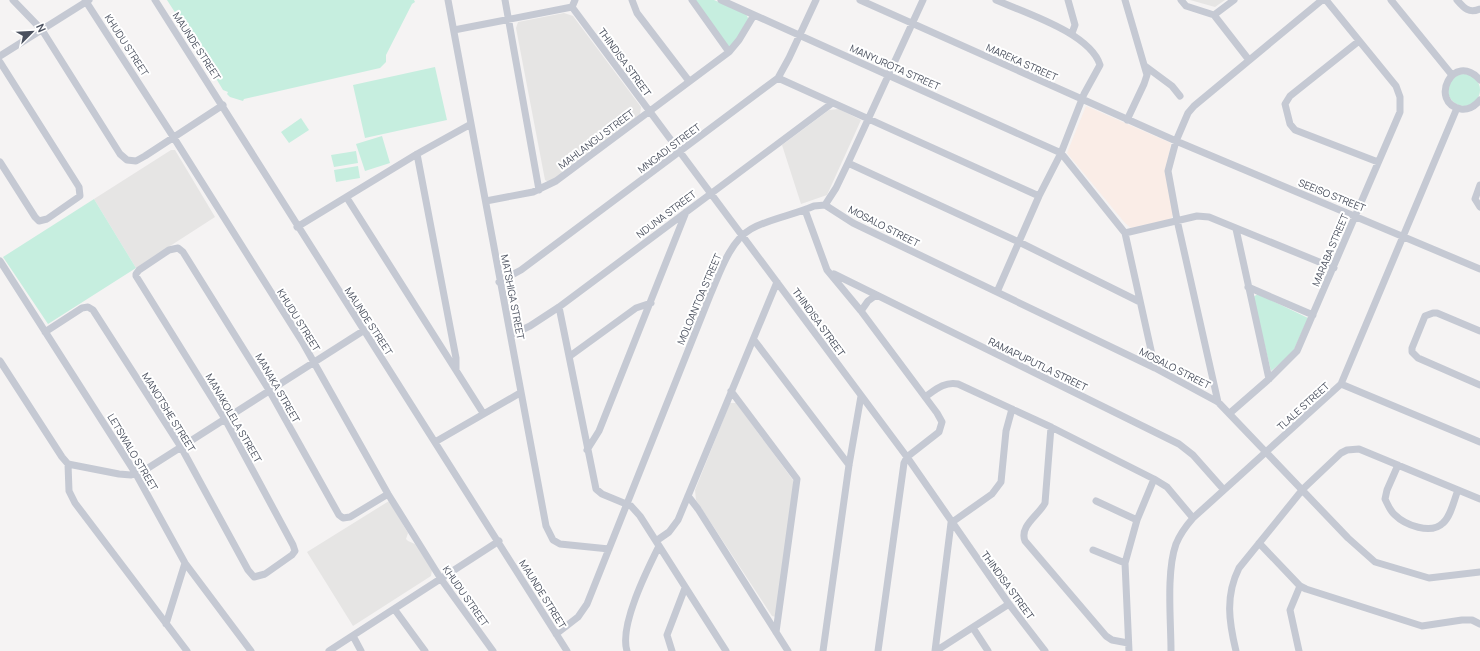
<svg xmlns="http://www.w3.org/2000/svg" width="1480" height="651" viewBox="0 0 1480 651" font-family="Manrope,sans-serif">
	<rect width="100%" height="100%" fill="#f5f3f3"/>
	<!-- education -->
	<path fill="#e6e5e4" d="M1190,0H1225L1215,7Z
		M564,13L573,16L641,107L640,115L550,183L545,180L516,28L518,22Z
		M839,109L861,120L827,195L801,204L782,145L829,110Z
		M171,150H175L215,217L136,268L94,199Z
		M730,403H736L793,480L794,486L776,617L772,616L696,500L695,490Z
		M389,501L408,533L406,539L408,541L415,544L432,570L431,576L353,626L307,552Z"/>
	<!-- medical -->
	<path fill="#faede7" d="M1086,106L1171,143L1166,169L1174,211L1171,219L1131,228L1125,223L1067,153Z"/>
	<!-- green -->
	<path fill="#c6eedf" d="M167,0H414L415,2L412,4L386,55V62L380,68L244,99L243,101L230,97L227,94L228,92L223,90L211,70L213,68L196,41L194,42Z
		M694,0H714L746,14L749,20L736,43L729,48Z
		M435,67L447,120L365,138L353,85Z
		M1448 90a16 16 0 1 1 32 0a16 16 0 1 1-32 0Z
		M301,118L309,130L289,143L281,132Z
		M382,136L390,163L365,171L356,144Z
		M356,151L358,163L334,167L331,155Z
		M358,166L360,178L336,182L334,170Z
		M94,199L136,268L48,324L3,257Z
		M1258,294L1308,318L1292,354L1271,371L1253,297Z"/>
	<g fill="none" stroke-linecap="round" stroke-linejoin="round">
		<!-- minor -->
		<path stroke="#c5c9d3" stroke-width="7" d="M13,0L42,30L120,154L127,160L136,161L145,156L223,105
			M85,0L174,138L303,343L388,494L441,579L493,651
			M155,0L567,651
			M448,0L546,526L553,540L560,544L609,549
			M505,0L539,190
			M632,0L637,13L689,81
			M692,0L729,52
			M721,0L1061,153L1125,233L1155,368
			M860,0L1176,141L1480,269
			M996,0C1025,13 1090,33 1100,65L1084,94L1061,153L1039,196L997,292
			M1068,0L1075,25L1072,33
			M1125,0L1147,75L1144,84L1127,120
			M1181,0L1186,6L1214,15L1249,60
			M1391,0L1452,75
			M1457,0C1464,8 1469,14 1480,9
			M572,7L907,457L1009,604L1045,651
			M1214,15L1234,0
			M454,30L572,7L575,0
			M1359,41L1290,96L1285,104L1290,124L1295,130L1378,162
			M0,56L89,0
			M0,62L79,187L80,196L47,219L39,221L35,217L0,162
			M1145,66L1172,86L1180,96
			M778,78L1039,196
			M1480,80C1453,50 1428,103 1461,109C1469,110 1475,106 1480,100
			M417,154L456,358V370
			M848,163L1019,242L1140,302
			M1480,185L1475,199L1480,207
			M347,198L483,413
			M486,201L533,192L556,181L729,52L739,40L754,15
			M825,205L853,223L1155,368L1218,402L1348,538L1375,562L1429,578L1480,572
			M805,210L827,270L861,311L937,413L942,422L939,432L907,457L904,463L878,651
			M297,227L417,154L471,124
			M1236,229L1269,379
			M1125,233L1197,216L1209,217L1334,268
			M0,261L136,474L185,563L251,651
			M834,274L1179,444L1193,455L1224,490
			M499,282L521,270L778,78L789,58L816,0
			M1248,287L1313,315
			M559,307L596,489L602,494L631,506L640,516L726,651
			M861,311L868,301L875,296
			M1480,331L1437,313H1433L1425,316L1412,348V352L1418,358L1480,385
			M45,332L82,308L88,307L93,310L181,447L248,570L254,577L265,574L292,555L295,551L293,545L225,419L136,276V274L139,270L169,250L178,248L183,252L269,390L339,515L343,518L350,517L388,494
			M511,335L530,326L559,307L831,104
			M754,340L849,465
			M570,356L636,308L651,303
			M0,361L62,457L68,464L73,465L119,474L131,475L145,470L363,331
			M1341,384L1480,442
			M731,391L797,479L776,632
			M925,397C935,390 945,381 958,384L1051,427L1154,479L1167,487L1193,518
			M1218,402L1177,220L1168,171L1176,141L1188,113L1194,106L1322,0
			M1230,413L1269,379L1297,351L1400,112V97L1396,86L1326,0
			M1051,427L1045,503C1039,515 1019,526 1025,541L1106,636L1112,640L1128,643
			M435,442L520,393
			M587,450L599,431L686,212
			M68,464L69,491L75,503L187,651
			M1398,465L1387,490L1385,499C1388,505 1390,511 1395,515C1405,525 1431,535 1443,523C1451,516 1454,500 1458,490
			M688,496L698,509L788,651
			M1096,501L1137,520
			M656,541L669,532L678,520L777,282
			M1259,543L1300,586L1306,589L1422,626L1462,620H1472L1480,624
			M1093,550L1125,563
			M395,610L425,651
			M166,624L185,563
			M973,628L988,651
			M556,634L578,617L587,604L711,293C720,272 730,241 751,229C771,218 794,215 814,206L825,205L836,188L848,163L923,0
			M353,636L361,651
			M329,651L499,541
			M627,651C619,626 647,570 659,546
			M672,651L667,635L685,588
			M823,651L849,465L861,396
			M935,651L951,523L992,494L1001,482L1006,431L1012,409
			M936,651L1009,604
			M1129,651L1125,563L1137,520L1154,479
			M1171,651C1171,621 1166,572 1176,544C1180,534 1186,526 1193,518L1341,384L1457,108
			M1236,651C1229,622 1225,596 1239,568L1303,489L1341,453L1347,450L1359,449L1480,499
			M1299,651L1290,610L1300,586"/>
	</g>
	<g text-anchor="middle" dominant-baseline="central" stroke-width="4" stroke-linejoin="round" paint-order="stroke">
		<!-- street labels -->
		<g font-size="10" fill="#4b515f" stroke="#fff">
			<text transform="translate(127 45) rotate(57)">KHUDU STREET</text>
			<text transform="translate(197 46) rotate(57)">MAUNDE STREET</text>
			<text transform="translate(625 62) rotate(54)">THINDISA STREET</text>
			<text transform="translate(1022 62) rotate(24)">MAREKA STREET</text>
			<text transform="translate(895 67) rotate(24)">MANYUROTA STREET</text>
			<text transform="translate(596 139) rotate(-37)">MAHLANGU STREET</text>
			<text transform="translate(669 148) rotate(-37)">MNGADI STREET</text>
			<text transform="translate(1332 195) rotate(22)">SEEISO STREET</text>
			<text transform="translate(666 214) rotate(-37)">NDUNA STREET</text>
			<text transform="translate(884 226) rotate(27)">MOSALO STREET</text>
			<text transform="translate(1330 250) rotate(-67)">MARABA STREET</text>
			<text transform="translate(513 297) rotate(79)">MATSHIGA STREET</text>
			<text transform="translate(699 299) rotate(-67)">MOLOANTOA STREET</text>
			<text transform="translate(299 320) rotate(58)">KHUDU STREET</text>
			<text transform="translate(369 321) rotate(57)">MAUNDE STREET</text>
			<text transform="translate(819 322) rotate(54)">THINDISA STREET</text>
			<text transform="translate(1038 364) rotate(26)">RAMAPUPUTLA STREET</text>
			<text transform="translate(1175 368) rotate(27)">MOSALO STREET</text>
			<text transform="translate(278 388) rotate(60)">MANAKA STREET</text>
			<text transform="translate(1303 406) rotate(-42)">TLALE STREET</text>
			<text transform="translate(169 412) rotate(58)">MANOTSHE STREET</text>
			<text transform="translate(234 418) rotate(60)">MANAKOLELA STREET</text>
			<text transform="translate(133 452) rotate(59)">LETSWALO STREET</text>
			<text transform="translate(1008 585) rotate(54)">THINDISA STREET</text>
			<text transform="translate(543 594) rotate(58)">MAUNDE STREET</text>
			<text transform="translate(466 596) rotate(55)">KHUDU STREET</text>
		</g>
	</g>
	<!-- north arrow -->
	<g transform="translate(32 32) rotate(66)" stroke="#ffffff" stroke-width="3" paint-order="stroke">
	<path d="M0-3L7 15L0 10L-7 15Z" fill="#4b515f"/>
	<text y="-6" font-size="11" font-weight="bold" text-anchor="middle" fill="#4b515f">N</text>
	</g>
</svg>
